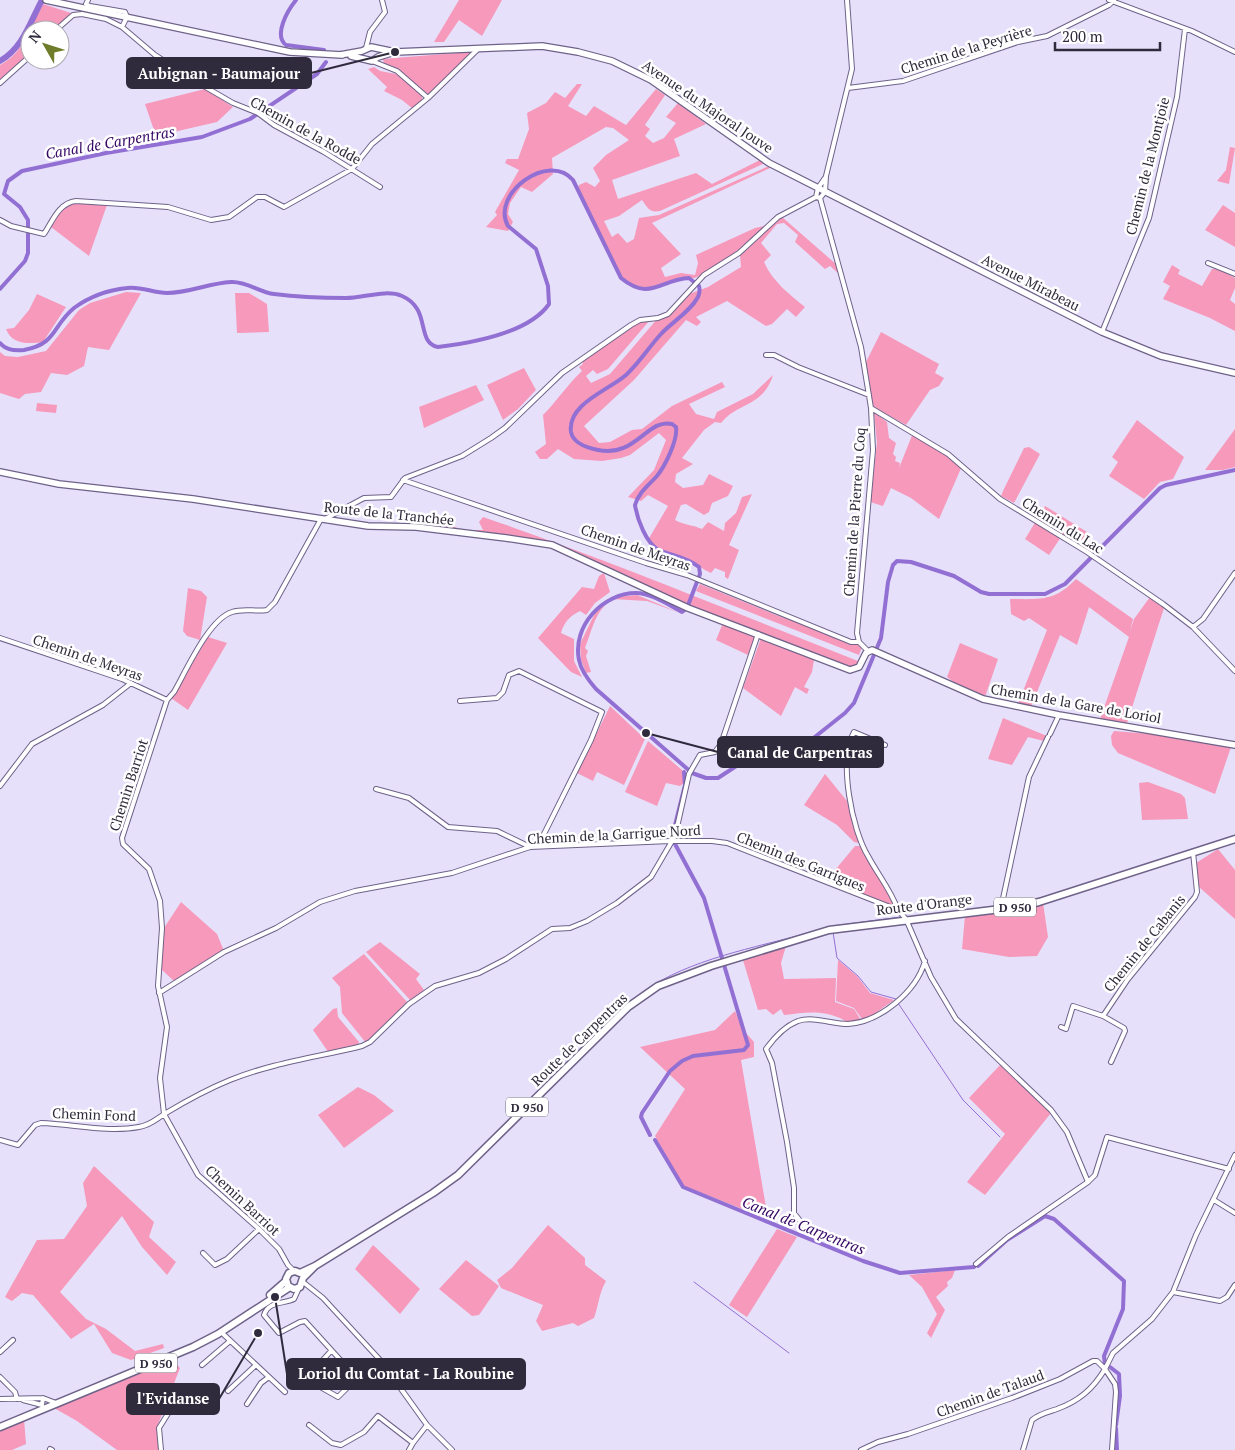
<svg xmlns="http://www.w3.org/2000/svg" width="1235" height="1450" viewBox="0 0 1235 1450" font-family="'PT Serif',serif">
	<rect width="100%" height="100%" fill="#e7e0fb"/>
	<!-- green -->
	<path fill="#f699ba" d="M459,0H502L482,36L459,20L444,42H434Z
		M43,4L71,13L54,30H30V54L0,81V65C23,54 31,26 43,4Z
		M470,52L471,54L429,95L394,67L385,64L382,59Z
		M374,67L380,71L396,74L422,94V102L413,109L402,100L384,91L387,87L368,69Z
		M577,84H582L568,106L586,116L594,106L626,125L656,89L665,95L645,125L650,129L645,136L653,143L664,138L676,123L666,117L678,103L706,124L674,139L680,156L612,180L618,199L696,173L712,184L760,160L765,163L660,211C649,213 648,208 642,200L619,216L604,221L612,237L618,233L627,243L634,239L639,218L659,215L769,166L772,167L652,223L681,254L661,268L665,277L681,273L695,275L698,263L696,255L755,228L768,225C745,242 724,266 697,277C692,280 684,276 678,278C655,285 645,298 622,278L578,188L579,185L586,182L595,187L600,181L593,168L606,155L629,140L613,128L606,127L552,158L553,174L532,192L521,187L510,203L508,214L513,222L508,231L486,227L497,215L495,212L519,170L505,163L507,159H518L529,129L527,113L546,103L555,92L565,98Z
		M205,89L233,107L217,122L156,136L145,104Z
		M1230,147L1235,148L1229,184L1217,181L1226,170Z
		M75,203L107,205L89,256L51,227L64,206Z
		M1223,205L1235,213V247L1205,230Z
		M782,217L837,265L839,274L830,266L825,269L795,242L798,235L784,223L777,224L761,243L771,255L764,262C773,282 789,294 805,307L796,317L787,309L772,324L766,326L727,301L696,317L701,322L697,326L686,320L634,380L584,426L599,443L610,442L632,430L642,429L672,406L722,382L725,387L689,404L696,414L714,419L717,412L753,394L773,375C763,407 738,402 721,423L715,422L704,430L682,458L693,464L676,474L675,482L683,488L703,485L709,474L733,486L728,496L712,503L709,512L704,515L686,504L681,505L675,520C684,525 693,525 702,529L708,522L724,531L725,523L736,513L742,497L752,494L729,545L739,550L728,579L725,577V572L715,568L711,573C704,570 698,565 690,562C675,557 655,557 648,540L668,506L648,495L641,501L628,497L654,470L666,440L659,433L630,455L621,458L602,461L574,459L558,449L547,459H540L535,452L546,444L543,415C557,401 567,385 582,371L579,367L583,364L582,361L637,321L650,320L608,369L597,374L593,370L586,376L591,383L610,374L658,318L673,312L689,294L708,287L741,267L740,255Z
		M1172,265L1180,270L1178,274L1202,286L1212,269H1219L1235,278V288L1230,300L1235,304V331L1210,318L1163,299L1170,286L1163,282Z
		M126,292L141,293L109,350L88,347L84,366L67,375L51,373L41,392L25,394L19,399L0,393V352L5,356L18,357L46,351L79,310L90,303Z
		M235,293H249L267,304L269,332L237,333Z
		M37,294L66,307L43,342C29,344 12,345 6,329L14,328L29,310Z
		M881,332L939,364L935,373L944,378L939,386L930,390L906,425L874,407L872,403L866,362Z
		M524,368L536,390L518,409L503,420L487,385Z
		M476,385L484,400L424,428L419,407Z
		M37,403L57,405L56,413L36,411Z
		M874,412L887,422L889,438L896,443L893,454L896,457L895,461L900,463L899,468L913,433L962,466L939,519L911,498L891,488L883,506L870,502L877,443Z
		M1137,420L1184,457L1173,479L1160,482L1144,499L1109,476L1118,462L1112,457Z
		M1235,429V467L1223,470H1205Z
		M1029,447L1040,454L1014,503L1001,496L1003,491L1024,448Z
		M1045,506L1087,532L1083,539L1075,543L1039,520Z
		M483,517C609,560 733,612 858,661L856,666H849L686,604L565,549L439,529L442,524L466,530H483L479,522Z
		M1036,521L1061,537L1049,555L1025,539Z
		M604,573L610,592L595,603L586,615L580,611C570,616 564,622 561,633L574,639V661L582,677L571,672L538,638L582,587L594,589L599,576Z
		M1076,579L1133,619L1130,631L1134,619L1150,597L1164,608L1127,723L1100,719L1129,637L1089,607L1077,645L1060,635L1031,707L1018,704L1047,630L1029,618L1024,621L1011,614L1010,599C1040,599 1054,602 1076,579Z
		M700,584L776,615L858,644L862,647L859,655L696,591Z
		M188,588L201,591L207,597L200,640L187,636L183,631Z
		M637,595L680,613L647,601L612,599C594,613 593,628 585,648L588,651L586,656L591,672L586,673L581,660L580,644L596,611L615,597Z
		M723,623L756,635L748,655L716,640Z
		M208,637L227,643L188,710L171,698Z
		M761,638L811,657L814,660L812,672L804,687L809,689L807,694L795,687L781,716L743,688Z
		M960,643L998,659L985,697L964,690L947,677Z
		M610,706L645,739L624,785L597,772L593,781L577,773Z
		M1003,718L1047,736L1044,741L1028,737L1012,765L988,759Z
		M1114,731L1176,736L1231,747L1215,794L1118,753L1112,745L1111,736Z
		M648,741L682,770L684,783L680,786L666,783L657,806L625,792Z
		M825,774L847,801L859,843L854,842L837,825L804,805Z
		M1148,782L1181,794L1185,798L1188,819L1142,820L1139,783Z
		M855,846H861L865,856L892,899L894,906L892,907L826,881Z
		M1218,849L1235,870V919L1199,887L1196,863Z
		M181,902L217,934L224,951L175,982L161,969L164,928Z
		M1043,903L1048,937L1037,956L1009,957L962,949L965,916Z
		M380,942L420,974L416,979L424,990L411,1001L366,952Z
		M786,946L781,963L784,979L836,978L835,1002L854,1009L861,1020L847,1022C827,1009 807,1012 784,1015L781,1009L773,1015L766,1009L758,1010L743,960Z
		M364,954L407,1002L366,1043L342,1013L340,987L332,978Z
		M838,960L857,976L870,993L894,1000L870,1017L862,1019L854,1008L836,1001Z
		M337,1008L338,1017L359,1042L358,1046L329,1053L313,1030L333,1009Z
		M735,1011L744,1031L754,1042V1057L741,1060L768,1219L684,1186L681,1182L655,1136L685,1089L640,1047L715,1030Z
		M1001,1064L1051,1113L985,1195L967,1182L1005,1134L969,1098Z
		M358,1087L374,1095L394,1111L344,1148L318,1115Z
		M94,1166L154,1222L149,1237L176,1262L167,1275L142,1247L122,1216L60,1292L86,1319L106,1329L135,1351L163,1344L164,1348L131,1360L112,1353L94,1324L71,1339L33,1295L22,1293L12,1301L5,1297L37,1240L64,1239L87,1206L83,1183Z
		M548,1225L585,1258V1265L606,1281C599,1293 599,1304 594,1318L578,1326L573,1323L542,1331L536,1321L543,1305L501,1288L497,1280L512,1268Z
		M777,1229L797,1237L747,1317L729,1305Z
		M373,1245L420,1289L400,1314L355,1269Z
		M466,1260L499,1286L479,1315L472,1316L439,1289Z
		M955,1270L952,1278L947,1282L948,1286L936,1297L945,1310L931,1338L927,1333L937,1314L922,1287L909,1275Z
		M172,1359L180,1368L157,1427L159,1450H117L77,1421L54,1408Z
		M24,1419L26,1444L12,1450H0V1429Z"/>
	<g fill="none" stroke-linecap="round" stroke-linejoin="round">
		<!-- stream -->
		<path stroke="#9270d3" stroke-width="1" d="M833,926L901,917
			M833,932L837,958L858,976L871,992L896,999
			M644,991C690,959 754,948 808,933
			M898,1003L963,1100L1000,1137
			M694,1282L789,1353"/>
		<!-- canal -->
		<path stroke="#9270d3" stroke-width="4" d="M296,0C288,10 273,35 286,45L324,50
			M0,289L25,261L28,253V220L20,207L4,194L8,181L22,171L106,153L202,137L250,119L317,74L326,62
			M0,343C6,350 15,351 24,350C57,344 52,326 74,308C89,297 108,290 127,288C141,286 153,293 167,293C189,293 209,283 231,282C246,281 259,292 274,294C297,297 323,298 346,298C363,298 386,289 402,296C432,309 415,342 438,347C471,343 529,333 549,304L548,286L536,249L508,226C490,194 549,151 573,180L621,278C650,302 661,279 689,278L699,286C700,290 700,293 698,297C690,312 672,322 661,334C649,347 639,363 626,375C609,390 567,404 571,432C573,443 588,448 598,450C636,458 647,418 672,424L676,427C678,440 665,466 657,476C648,486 639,492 635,505C637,518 646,544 659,550C673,556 686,557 699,567L700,574L687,608L682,612C669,605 651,593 636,593C603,593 572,626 579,660C581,671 589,681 596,689L692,773L706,778H718L764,748L799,744L811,740L845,713L854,703L881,638L888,582L893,565L897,561L911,562L954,576L981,592L989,594H1045L1065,584L1160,488L1166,485L1235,470
			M672,837L685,785L684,772
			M650,1135L641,1117L642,1113L670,1071L682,1061L693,1056L744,1050L748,1045L704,898L675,844
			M655,1140L683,1187L863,1261L900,1273L974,1267
			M978,1266L1007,1240L1045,1216L1054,1219L1124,1281L1123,1309L1104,1356L1105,1365
			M1110,1367L1119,1374L1120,1396L1116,1425
			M1116,1428L1117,1450"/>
		<!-- river -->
		<path stroke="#9270d3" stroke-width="6" d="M0,61C23,48 30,22 42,0"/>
		<defs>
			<path id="street" d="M88,0L86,4L90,6L125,12L127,17L122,27
				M1109,0L1192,31L1235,52
				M56,30L73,15L82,14L106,19L122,27L155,55L195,81L233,103L258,113L274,125L324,152L380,187
				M366,48L370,32L385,12L382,0
				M372,61L397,71L428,98
				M0,83L30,56
				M848,88L903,81L1018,42L1047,36L1109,5L1114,0
				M816,197L818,188L825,178
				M820,198L861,347L871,408L873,450L857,633L859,642L868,651
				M0,220L11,226L44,234C53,220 59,203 76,201L168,207L211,220L229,217L257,197H265L284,207L352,169L372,144L428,98L477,50
				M1208,263L1235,274
				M1102,332L1149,218L1177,97L1185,29
				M766,355H774L798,367L869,395
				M871,408L948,454L1000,499L1087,552L1163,604L1193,627L1235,671
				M403,480L646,563L687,575L851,642H859
				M325,519L364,498L391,497L405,478L462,456L491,438L505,428L562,373L631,325L640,320L658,318L668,314L704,275L739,253L778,217L816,197L820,198L825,192L826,176L852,69L847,0
				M1193,627L1203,619L1235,573
				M0,638L122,679L167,700
				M460,701L497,698L503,692L509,675L519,671L602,712L591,740L538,846
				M1050,734L1059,715
				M885,745L854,732C838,760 852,830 868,856C878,875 891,890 898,910
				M0,786L32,744L103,705L131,683
				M376,789L409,798L448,827L497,831L530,847
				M1001,908L1029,777L1048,737
				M159,993L224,952L276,928L320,902L355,891L452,873L530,847L670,841H712L727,843L898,910L906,919L931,977L956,1019L1051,1110L1067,1132L1088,1182L1008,1237L976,1264
				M1103,1016L1124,1028L1125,1031L1111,1062
				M1061,1027L1066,1029L1073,1006L1103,1016L1128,979L1195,897L1197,892L1193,852
				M0,1140L18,1145L35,1125L41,1123C73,1124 108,1133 139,1127C151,1125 156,1119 166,1113C186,1101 208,1089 230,1080C272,1063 318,1057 362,1046L370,1042L409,1004L435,986L479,973L506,959L552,929L570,928L587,921L617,903L651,877L675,836L689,774L700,755L715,752L721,744L758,634
				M1088,1182L1095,1175L1107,1137L1229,1169
				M1214,1200L1235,1213
				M805,1227L794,1213V1188L787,1142L772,1063L766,1049C774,1038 785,1026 798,1021C813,1016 832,1024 848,1024C880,1022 916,992 925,961
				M203,1253L215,1265L227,1259L259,1229
				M294,1271L288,1265L279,1249L259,1229L198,1175L164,1114L160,1078L167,1027L158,986L162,928L160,901L149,869L123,844L122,838L167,700L174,692C186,671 209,619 232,612C244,608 255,612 267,610L275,602L321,519
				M303,1282L323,1298L381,1361L427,1425L452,1450
				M299,1288L294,1299C284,1304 268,1301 264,1315L279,1333L300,1322L305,1321L344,1364L357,1374L356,1379L338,1397L322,1388L309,1375L331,1351
				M1173,1292L1220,1301L1227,1297L1235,1285
				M221,1332L285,1392
				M0,1352L13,1340
				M202,1365L230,1341
				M0,1377L15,1392L17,1399
				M228,1391L256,1365
				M0,1399L43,1398L56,1403
				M23,1400L42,1405L43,1398
				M247,1404L261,1383L269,1377
				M309,1425L332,1443L341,1445L364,1432L378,1416L413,1443L427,1425
				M50,1449L52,1450
				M161,1450L159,1428L169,1412
				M409,1450L413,1443
				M861,1450L878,1442L908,1434L1012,1398L1060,1379L1093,1361H1097L1105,1369C1093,1389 1079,1401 1057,1409C1048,1412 1039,1414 1032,1420L1023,1450
				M1112,1450L1116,1392L1115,1384L1105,1369L1113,1353L1152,1319L1173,1292L1196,1235L1235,1155"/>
			<path id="secondary" d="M46,0L290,52L342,55
				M340,55L362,51L371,47L395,52L542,46L578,52L612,61L651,80L769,163L1102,332L1161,356L1235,373
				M351,56L372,61L378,57L391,53
				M0,472L59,484L193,499L368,526L416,527L506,538L552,545L688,608L850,670L859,667L866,653L872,650L983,699L1059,715L1235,745"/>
			<path id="primary" d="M315,1266L303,1278L300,1287L294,1289L288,1286L286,1279L289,1273L295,1271L300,1273L315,1266L433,1193L458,1175L628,1007L658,986L711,966L829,930L1017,907L1039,902L1235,839
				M270,1295L286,1281
				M0,1427L193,1347L218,1334L290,1287"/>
		</defs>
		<!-- street casing -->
		<use href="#street" stroke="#6e6289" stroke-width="6"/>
		<!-- secondary casing -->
		<use href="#secondary" stroke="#6e6289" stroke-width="8"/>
		<!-- primary casing -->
		<use href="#primary" stroke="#6e6289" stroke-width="9"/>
		<!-- street -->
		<use href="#street" stroke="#fff" stroke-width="4"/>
		<!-- secondary -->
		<use href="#secondary" stroke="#fff" stroke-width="5.5"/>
		<!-- primary -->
		<use href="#primary" stroke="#fff" stroke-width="6"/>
	</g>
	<g text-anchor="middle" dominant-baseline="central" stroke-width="5" stroke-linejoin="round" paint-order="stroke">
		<!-- shield labels -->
		<g fill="#fff" stroke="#6e6b76" stroke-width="1">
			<rect x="994" y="897.5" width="42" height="19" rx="4"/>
			<rect x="506" y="1097.5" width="42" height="19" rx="4"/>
			<rect x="135" y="1353.5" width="42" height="19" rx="4"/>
		</g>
		<g font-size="12" font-weight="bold" fill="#302b3c">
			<text x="1015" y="907">D 950</text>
			<text x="527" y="1107">D 950</text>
			<text x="156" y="1363">D 950</text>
		</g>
		<!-- street labels -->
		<g font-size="14" fill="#302b3c" stroke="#fff">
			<text transform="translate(966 49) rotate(-17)">Chemin de la Peyrière</text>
			<text transform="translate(708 106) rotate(34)">Avenue du Majoral Jouve</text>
			<text transform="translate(306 130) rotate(29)">Chemin de la Rodde</text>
			<text transform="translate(1147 166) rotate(-76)">Chemin de la Montjoie</text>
			<text transform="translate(1031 282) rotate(27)">Avenue Mirabeau</text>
			<text transform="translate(854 512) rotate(-86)">Chemin de la Pierre du Coq</text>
			<text transform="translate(389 513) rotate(6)">Route de la Tranchée</text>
			<text transform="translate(1063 525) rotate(32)">Chemin du Lac</text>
			<text transform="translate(636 547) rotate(19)">Chemin de Meyras</text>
			<text transform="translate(88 657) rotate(19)">Chemin de Meyras</text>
			<text transform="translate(1076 703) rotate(10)">Chemin de la Gare de Loriol</text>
			<text transform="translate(128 785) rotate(-72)">Chemin Barriot</text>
			<text transform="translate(614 834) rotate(-3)">Chemin de la Garrigue Nord</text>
			<text transform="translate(801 861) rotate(22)">Chemin des Garrigues</text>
			<text transform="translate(924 904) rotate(-7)">Route d'Orange</text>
			<text transform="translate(1144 943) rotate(-51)">Chemin de Cabanis</text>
			<text transform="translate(579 1039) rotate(-44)">Route de Carpentras</text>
			<text transform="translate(94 1114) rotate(2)">Chemin Fond</text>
			<text transform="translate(243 1200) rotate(43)">Chemin Barriot</text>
			<text transform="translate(990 1393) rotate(-20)">Chemin de Talaud</text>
		</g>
		<!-- water labels -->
		<g font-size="15" font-style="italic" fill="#340764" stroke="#fff">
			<text transform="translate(110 142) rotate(-10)">Canal de Carpentras</text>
			<text transform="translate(804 1225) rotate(22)">Canal de Carpentras</text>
		</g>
	</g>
	<!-- callouts -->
	<path fill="none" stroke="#302b3c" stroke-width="2" d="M395 52L311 73M646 733L718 752M275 1297L287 1374M258 1333L219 1399"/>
	<g fill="#302b3c" stroke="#fff" stroke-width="2">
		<circle cx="395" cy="52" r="5"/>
		<circle cx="646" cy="733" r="5"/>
		<circle cx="275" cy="1297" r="5"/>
		<circle cx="258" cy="1333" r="5"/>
	</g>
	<g fill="#302b3c" stroke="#302b3c" stroke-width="2">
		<rect x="127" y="58" width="184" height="30" rx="5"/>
		<rect x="718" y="737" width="165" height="30" rx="5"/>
		<rect x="287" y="1359" width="238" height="30" rx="5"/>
		<rect x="127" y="1384" width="92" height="30" rx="5"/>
	</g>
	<g font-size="15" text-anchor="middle" font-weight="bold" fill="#fff">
		<text x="219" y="79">Aubignan - Baumajour</text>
		<text x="800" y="758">Canal de Carpentras</text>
		<text x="406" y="1379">Loriol du Comtat - La Roubine</text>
		<text x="173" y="1404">l'Evidanse</text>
	</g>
	<!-- north arrow -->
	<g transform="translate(45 45) rotate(309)"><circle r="24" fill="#ffffff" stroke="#acaab1"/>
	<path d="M0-4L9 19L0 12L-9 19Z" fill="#6f7c29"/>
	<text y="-8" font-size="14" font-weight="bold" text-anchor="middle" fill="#302b3c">N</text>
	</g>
	<!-- scale -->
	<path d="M1055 42v8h105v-8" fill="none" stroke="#302b3c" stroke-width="2.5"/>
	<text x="1062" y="42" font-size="15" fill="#302b3c" stroke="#ffffff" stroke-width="4" paint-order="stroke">200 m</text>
</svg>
